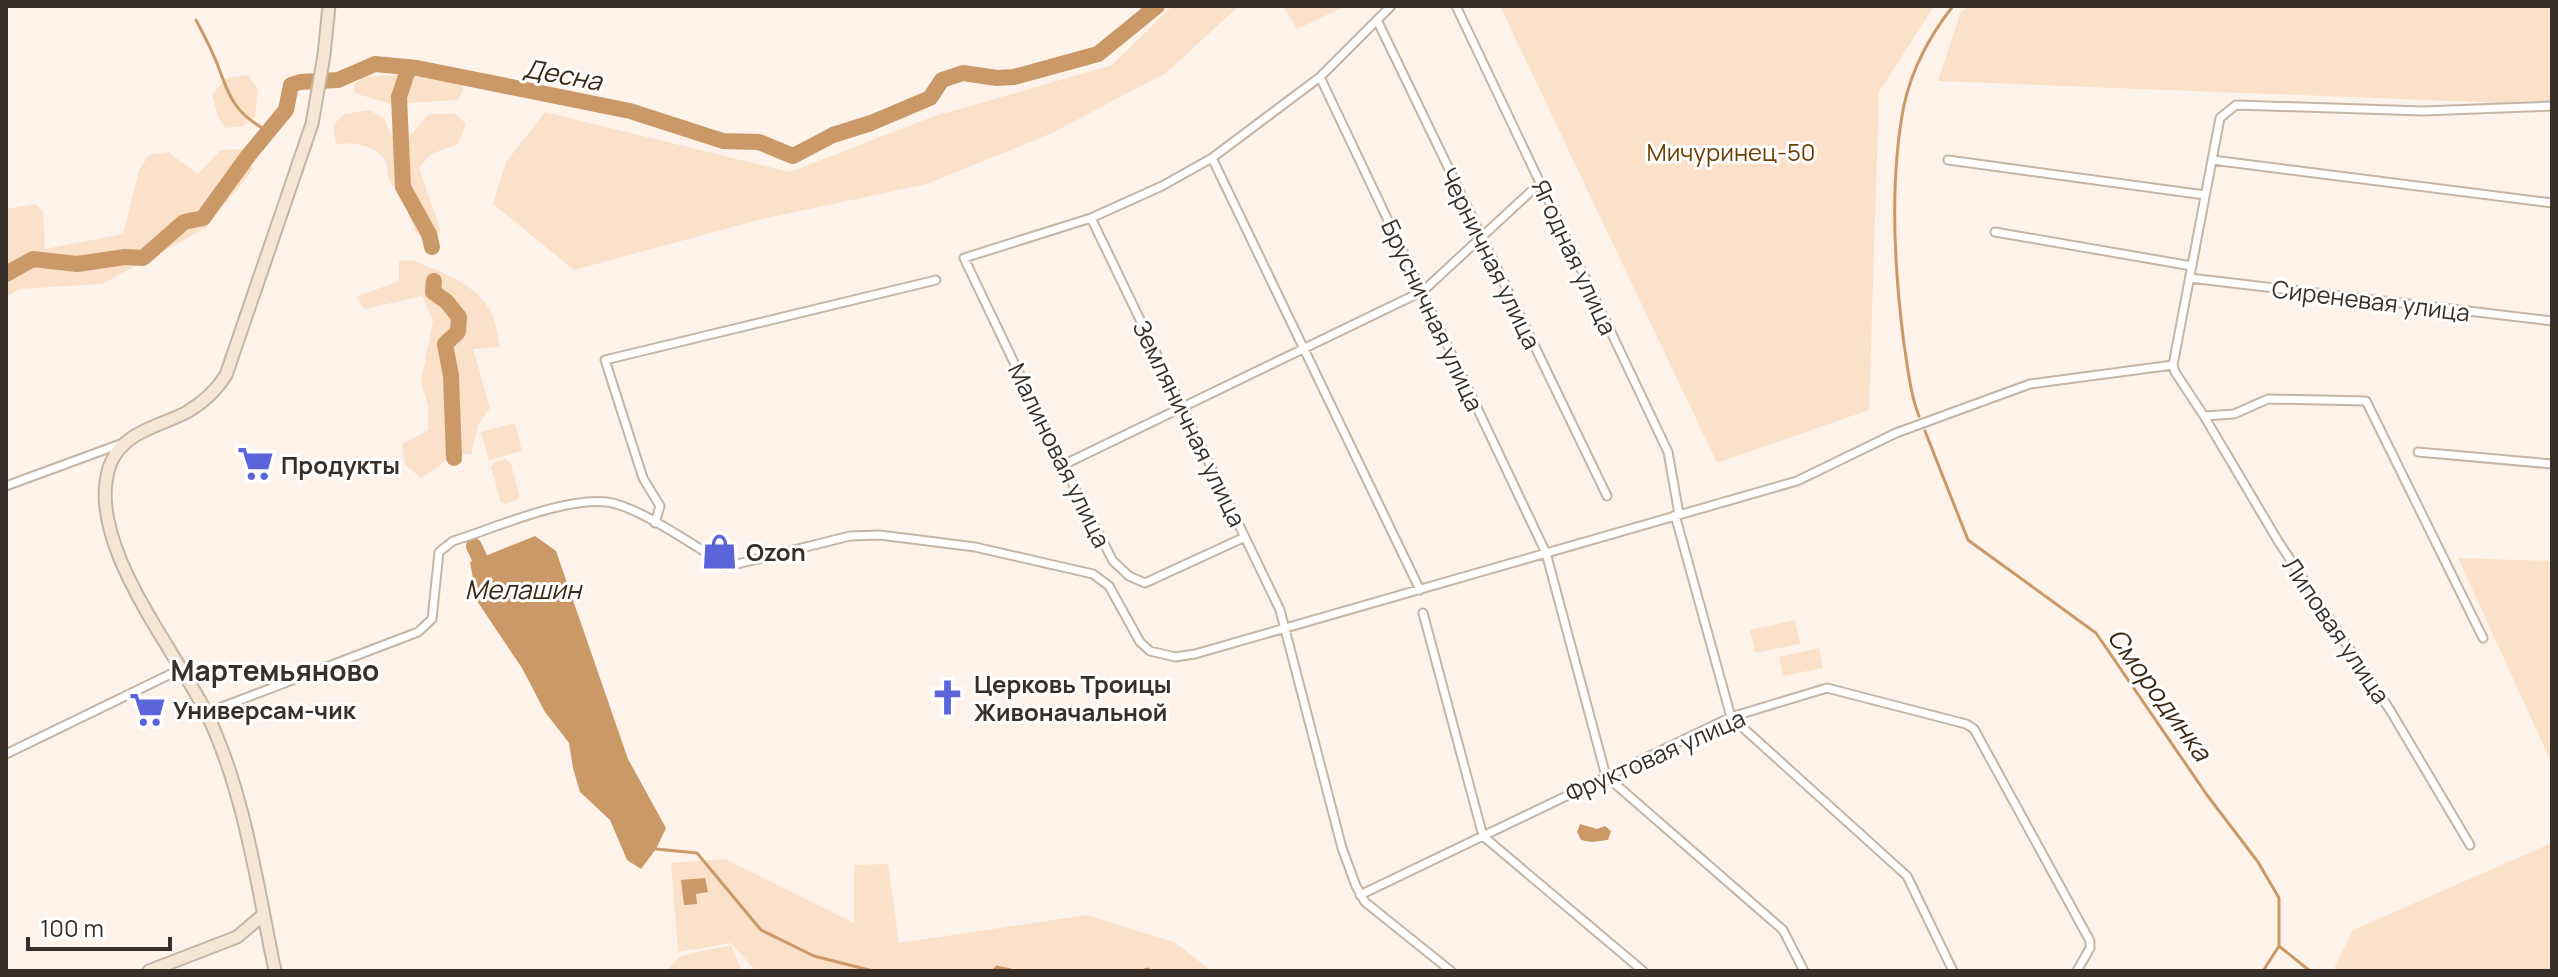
<svg xmlns="http://www.w3.org/2000/svg" width="2558" height="977" viewBox="0 0 2558 977" font-family="Manrope,sans-serif">
	<rect width="100%" height="100%" fill="#fef3ea"/>
	<!-- green -->
	<path fill="#fbe1c9" d="M1172,6H1239L1166,73L1052,133L927,184L762,219L574,270L493,204L506,162L545,112L790,172L932,117L1112,65Z
		M1283,6H1346L1297,29Z
		M1500,6H1934L1879,92L1869,410L1717,463Z
		M1972,6H2552V105L1938,81L1961,11Z
		M420,73L461,80L463,90L458,100L391,104L354,93L355,83L365,77Z
		M248,75L258,89L255,117L243,126L225,128L218,116L212,95L226,78Z
		M370,110L384,119L391,135L409,137L429,114H456L466,124L458,144L431,154L419,168L440,229L436,246C410,236 412,219 402,197C399,190 394,188 390,182C387,177 388,169 386,163C379,145 353,142 336,144L333,125L344,114Z
		M244,149L253,169L206,228L102,284L19,289L6,297V209L35,204L43,212L45,249L123,234L139,170L149,155L168,152L198,174L221,150Z
		M412,260C440,272 474,282 490,310C496,320 497,335 500,347L473,349L490,408L478,425L471,454H449L441,465L421,478L405,465L402,444L428,430V406L421,382L433,321L422,296L365,309L356,297L399,281V261Z
		M515,423L522,451L489,460L481,432Z
		M506,459L511,464L519,495L517,500L506,504L501,502L491,467L495,462Z
		M2458,558L2552,561V764Z
		M1795,620L1800,644L1755,653L1750,630Z
		M1819,648L1823,668L1783,676L1779,657Z
		M2552,843V971H2333L2353,930Z
		M725,859L854,923V865L888,864L899,943L1087,915L1176,943L1211,971H756L731,943L678,952L671,863Z
		M731,945L742,971H666L680,956Z"/>
	<!-- water -->
	<path fill="#ca9967" d="M535,536L556,551L628,759L666,828L656,849L641,869L627,860L610,820L580,792L573,768L569,743L545,712L522,668L477,601L470,562Z
		M1580,824L1597,829L1605,826L1611,831L1608,840L1592,842L1581,840L1577,832Z
		M705,878L708,892L696,894L697,904L684,905L681,880Z"/>
	<g fill="none" stroke-linecap="round" stroke-linejoin="round">
		<!-- stream -->
		<path stroke="#ca9967" stroke-width="3" d="M196,20C204,35 212,50 218,66C230,99 236,115 270,132
			M1919,416C1910,393 1908,369 1904,344C1894,267 1889,182 1904,105C1912,69 1931,34 1953,6
			M1925,431L1968,540L2096,633L2207,795L2258,862L2279,898V946L2263,971
			M656,849L697,853L761,930L814,956L873,971
			M2279,946L2310,971
			M993,971L997,967L1015,971
			M1141,971L1148,969L1150,971"/>
		<!-- river -->
		<path stroke="#ca9967" stroke-width="16" d="M409,67L399,97L403,187L429,234L432,247
			M6,274L33,259L77,264L125,257L143,258L184,222L203,218L248,156L286,110L291,85L300,82L338,80L375,64L417,68L630,111L723,141L759,142L793,156L833,135L871,123L930,98L942,80L963,73L997,78L1014,77L1098,54L1157,6
			M434,281L433,292L446,301L459,317L458,332L445,344L451,376L454,458
			M474,546L479,557"/>
		<defs>
			<path id="street" d="M1456,6L1668,452L1679,514
				M1377,20L1607,496
				M1320,77L1546,553L1606,776L1783,930L1804,971
				M1212,158L1420,590
				M1948,160L2205,195
				M2212,160L2552,203
				M1091,218L1280,610L1342,848L1356,886L1365,902L1451,971
				M1995,232L2192,266
				M2190,278L2552,321
				M2204,416L2234,414L2268,399L2366,401L2483,638
				M2418,452L2552,464
				M1063,465L1423,291L1540,183
				M6,486L123,443
				M1675,515L1731,717L1907,876L1953,971
				M655,523L660,506L643,478L605,360L936,280
				M1245,537L1145,583L1129,576L1113,561L1063,465L964,258L1091,218L1162,186L1212,158L1320,77L1391,6
				M1423,613L1483,836L1643,971
				M206,713L418,632L432,619L439,552L453,541C495,528 564,497 607,502C637,506 688,542 715,558L725,567L850,536L880,535L975,547L1093,574L1109,586L1140,642L1150,651L1175,657L1195,654L1797,481L1896,433L2030,384L2173,365
				M6,754L181,669
				M2470,845L2390,710L2278,541L2204,416L2175,372L2173,365L2220,118L2236,105L2423,111L2552,106
				M1360,895L1731,717L1827,688L1966,724L1974,729L2090,941V948L2077,971"/>
			<path id="secondary" d="M149,971L237,937L263,915
				M275,971C257,885 245,794 207,714C175,649 83,540 110,465C123,431 159,427 187,412C204,402 216,391 226,375L312,124L324,55L329,6"/>
		</defs>
		<!-- street casing -->
		<use href="#street" stroke="#c5b5a6" stroke-width="11"/>
		<!-- secondary casing -->
		<use href="#secondary" stroke="#c5b5a6" stroke-width="15"/>
		<!-- street -->
		<use href="#street" stroke="#fff" stroke-width="7"/>
		<!-- secondary -->
		<use href="#secondary" stroke="#f8e6d5" stroke-width="11"/>
	</g>
	<!-- icons -->
	<defs>
		<symbol id="supermarket-bare" viewBox="-9 -9 18 18"><path d="M-6-5.5h2.5l.6 2H6L4.5 2H-2.5L-4.4-4H-6ZM-1.5 3.2a1.3 1.3 0 1 0 .1 0ZM3 3.2a1.3 1.3 0 1 0 .1 0Z" fill="#5b64db" stroke="#fff" stroke-width="2.5" paint-order="stroke"/></symbol>
		<symbol id="shop-bare" viewBox="-9 -9 18 18"><path d="M-5-2.5h2.3a2.7 3.5 0 0 1 5.4 0H5L5.5 6h-11ZM-1.5-2.5h3a1.5 2.3 0 0 0-3 0Z" fill="#5b64db" stroke="#fff" stroke-width="2.5" paint-order="stroke"/></symbol>
		<symbol id="church-bare" viewBox="-9 -9 18 18"><path d="M-1.2-6h2.4v3.5h3.3v2.4h-3.3V6h-2.4V-.1h-3.3v-2.4h3.3Z" fill="#5b64db" stroke="#fff" stroke-width="2.5" paint-order="stroke"/></symbol>
	</defs>
	<g fill-rule="evenodd">
		<use href="#supermarket-bare" x="230" y="438" width="51" height="51"/>
		<use href="#shop-bare" x="694" y="526" width="51" height="51"/>
		<use href="#church-bare" x="922" y="672" width="51" height="51"/>
		<use href="#supermarket-bare" x="122" y="684" width="51" height="51"/>
	</g>
	<g text-anchor="middle" dominant-baseline="central" stroke-width="6" stroke-linejoin="round" paint-order="stroke">
		<!-- park labels -->
		<g font-size="24" fill="#6e3f00" stroke="#fff">
			<text x="1731" y="151">Мичуринец-50</text>
		</g>
		<!-- street labels -->
		<g font-size="24" fill="#37302a" stroke="#fff">
			<text transform="translate(1575 257) rotate(65)">Ягодная улица</text>
			<text transform="translate(1491 258) rotate(64)">Черничная улица</text>
			<text transform="translate(2371 300) rotate(7)">Сиреневая улица</text>
			<text transform="translate(1433 315) rotate(65)">Брусничная улица</text>
			<text transform="translate(1190 423) rotate(64)">Земляничная улица</text>
			<text transform="translate(1060 455) rotate(64)">Малиновая улица</text>
			<text transform="translate(2337 630) rotate(56)">Липовая улица</text>
			<text transform="translate(1655 755) rotate(-24)">Фруктовая улица</text>
		</g>
		<!-- poi labels -->
		<g font-size="24" font-weight="bold" fill="#37302a" stroke="#fff" text-anchor="start">
			<text x="281" y="464">Продукты</text>
			<text x="746" y="551">Ozon</text>
			<text x="974" y="683">Церковь Троицы<tspan x="974" dy="28">Живоначальной</tspan></text>
			<text x="173" y="709">Универсам-чик</text>
		</g>
		<!-- water labels -->
		<g font-size="26" font-style="italic" fill="#3c2711" stroke="#fff">
			<text transform="translate(563 74) rotate(10)">Десна</text>
			<text x="523" y="589">Мелашин</text>
			<text transform="translate(2160 694) rotate(54)">Смородинка</text>
		</g>
		<!-- quarter labels -->
		<g font-size="28" font-weight="bold" fill="#37302a" stroke="#fff">
			<text x="275" y="670">Мартемьяново</text>
		</g>
	</g>
	<!-- border -->
	<rect width="2558" height="977" fill="none" stroke="#37302a" stroke-width="16"/>
	<!-- scale -->
	<path d="M28 937v12h142v-12" fill="none" stroke="#37302a" stroke-width="4"/>
	<text x="40" y="937" font-size="24" fill="#37302a" stroke="#ffffff" stroke-width="6" paint-order="stroke">100 m</text>
</svg>
